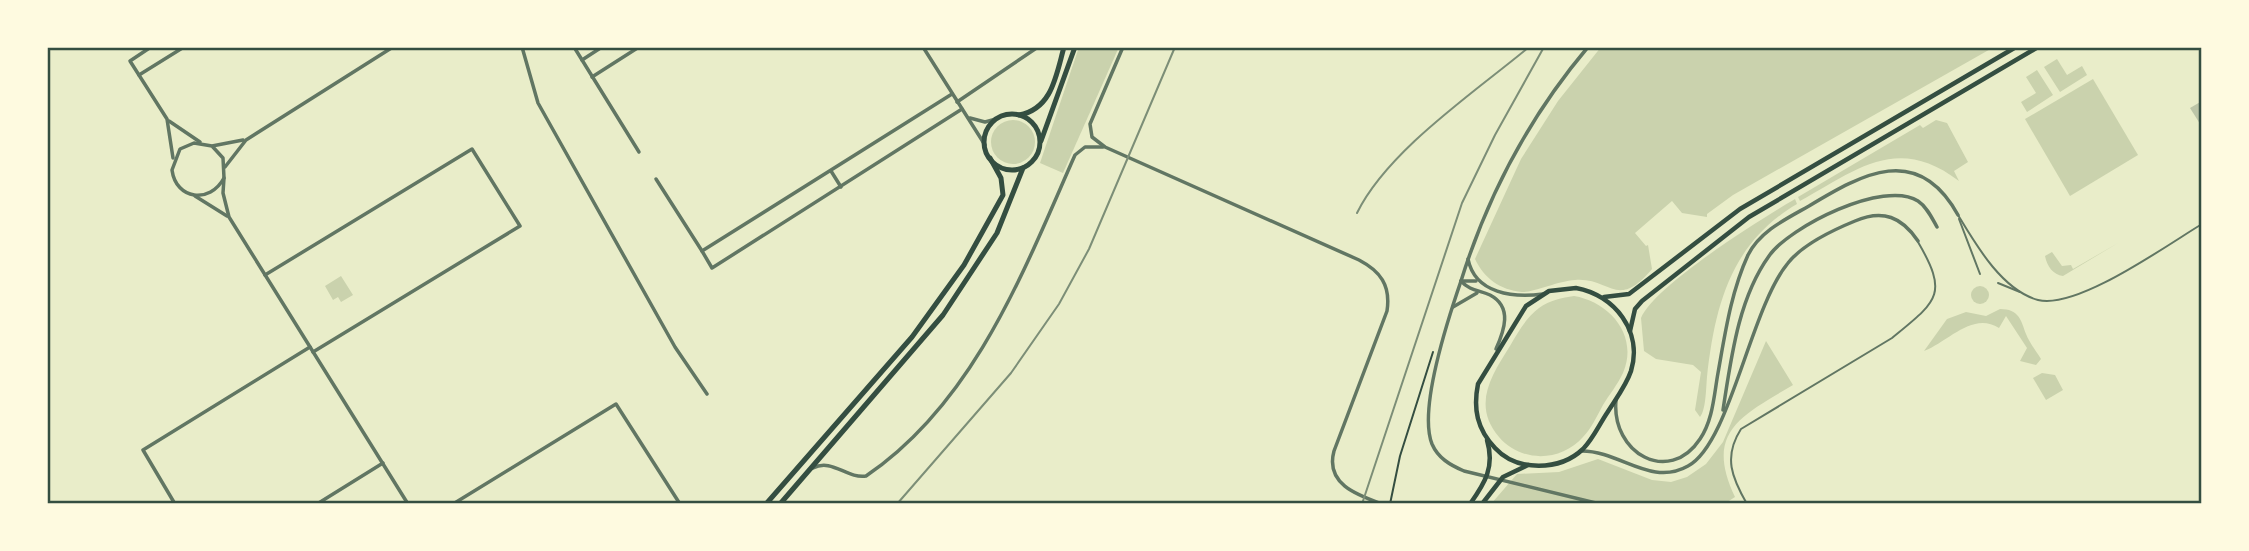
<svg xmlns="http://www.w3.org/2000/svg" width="2249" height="551" viewBox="0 0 2249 551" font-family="'Open Sans',sans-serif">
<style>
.green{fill:#cad2ad}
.building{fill:#bcc5a7}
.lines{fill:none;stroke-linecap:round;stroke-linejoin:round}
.path{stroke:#344e41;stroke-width:2}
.service{stroke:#617663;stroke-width:2}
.minor{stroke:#617663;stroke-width:3.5}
.tertiary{stroke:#617663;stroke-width:3.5}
.secondary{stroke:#344e41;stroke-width:4.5}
.primary{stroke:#344e41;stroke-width:5}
.rail{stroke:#7c8e77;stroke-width:2}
.neatline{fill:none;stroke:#344e41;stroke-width:2.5}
</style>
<rect width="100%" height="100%" fill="#e9edc9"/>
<g class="green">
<path d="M1079,47H1119L1063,173L1040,163Z"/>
<path d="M1601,47H1994L1733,195L1707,214V217L1682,213L1672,201L1635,233L1646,246L1648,245L1652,269C1617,311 1610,277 1575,280C1558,281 1532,293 1522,292C1500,290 1484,278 1475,259L1521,159L1558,101Z"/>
<path d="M2057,59L2067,75L2082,66L2087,75L2060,92L2044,67Z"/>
<path d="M2037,70L2053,95L2027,112L2021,102L2036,93L2026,77Z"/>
<path d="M2093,79L2138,155L2070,196L2025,119Z"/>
<path d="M1936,120L1947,123L1968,162L1954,171L1959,181C1898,134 1857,169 1800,201L1798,197L1920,125L1923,128Z"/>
<circle cx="1013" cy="142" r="22"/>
<path d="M1795,199L1797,204C1731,243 1715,305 1707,377C1706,388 1706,410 1700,417L1695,410L1701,372L1693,365L1656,359L1644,351L1641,318C1655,285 1761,219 1795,199Z"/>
<path d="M2118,243L2063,276C2053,275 2047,266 2045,256L2052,252L2062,266L2071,265L2073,269Z"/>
<path d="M341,276L353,295L341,302L338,297L333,300L325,286Z"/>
<circle cx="1980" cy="295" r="9"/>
<path d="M1574,296C1610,302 1639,336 1623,373C1618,384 1609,395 1603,405C1597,416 1591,429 1583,437C1561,462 1521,463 1499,437C1472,405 1491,376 1510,346C1518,332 1526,318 1539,308C1550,300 1562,298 1574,296Z"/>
<path d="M2000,309C2019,309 2021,320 2026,334C2029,342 2036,351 2041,359L2036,365L2020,361L2027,348L2006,316L1999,328C1973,311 1949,341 1924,351L1947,319L1966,312L1986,316Z"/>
<path d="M1766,341L1793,385C1741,416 1704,432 1735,497L1724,504H1491L1517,474L1559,472L1598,459L1652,480L1671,482L1687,477L1706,464L1723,442Z"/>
<path d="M2042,373L2055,375L2063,390L2046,400L2033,378Z"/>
</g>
<path class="building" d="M2202,101V127L2190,108Z"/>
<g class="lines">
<path class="path" d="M1390,504L1400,456L1433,352"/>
<g class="service">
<path d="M1958,215C1976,245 2002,290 2038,300C2077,310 2167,245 2202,224"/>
<path d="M1959,219L1980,274"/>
<path d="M1998,283L2020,292"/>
<path d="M1747,504C1732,478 1723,457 1741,429L1892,338C1937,301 1949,295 1918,242"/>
</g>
<g class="minor">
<path d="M151,47L130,61L167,119L173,158"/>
<path d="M522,47L538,103L675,347L707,394"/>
<path d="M574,47L639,152"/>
<path d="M923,47L985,145"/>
<path d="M1123,47L1090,124L1092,137L1105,147L1359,260C1380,271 1391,285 1387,311L1334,451C1325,484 1357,495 1382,504"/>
<path d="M582,60L602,47"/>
<path d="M139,75L184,47"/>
<path d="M592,77L639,47"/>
<path d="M952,94L702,251L712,268L962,109"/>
<path d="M957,102L1038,47"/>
<path d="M970,118L985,122L996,119"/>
<path d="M169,121L200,142"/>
<path d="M212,146L223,158L224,178C210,204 176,200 172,170L180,149L194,143L212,146L243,140"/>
<path d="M225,167L246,140L393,47"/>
<path d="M831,171L841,187"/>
<path d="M224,178L223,193L229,217L408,504"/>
<path d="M656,179L702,251"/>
<path d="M195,196L227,216"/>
<path d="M265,275L472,149L520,226L313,352"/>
<path d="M1461,281C1449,316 1418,409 1432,444C1438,458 1450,465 1464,471L1600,504"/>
<path d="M1453,307L1477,293"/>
<path d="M1616,400C1611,453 1669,486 1700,439C1713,420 1714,395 1718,373C1725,334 1731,292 1748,255C1760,231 1786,219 1809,206C1862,174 1918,142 1958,215"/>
<path d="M1723,410C1731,359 1738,299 1769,256C1789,227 1884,179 1918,201C1927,207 1932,218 1937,227"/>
<path d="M1582,451C1620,451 1651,487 1688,466C1730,444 1750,309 1788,263C1803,244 1833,230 1855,221C1883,209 1902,217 1918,241"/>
<path d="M813,468C832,458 847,479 866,476C975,402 1024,270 1075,155L1085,147H1103"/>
<path d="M175,504L143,450L310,347"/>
<path d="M317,504L383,463"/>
<path d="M453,504L616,404L680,504"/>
</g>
<g class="tertiary">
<path d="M1468,259C1475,294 1514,298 1543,294"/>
<path d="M1461,281C1488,194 1529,117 1588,47"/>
<path d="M1461,281C1470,291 1479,290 1490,295C1513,307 1504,331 1496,349"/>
<path d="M1461,281H1476"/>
</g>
<g class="secondary">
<path d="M1576,288C1615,295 1643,332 1631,371C1626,386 1615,400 1607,413C1599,425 1593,439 1583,449C1560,471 1517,472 1495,448C1477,429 1473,409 1478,384L1526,306L1549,291Z"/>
<path d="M1604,297L1629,294L1740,209L2016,47"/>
<path d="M1630,331L1635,309L1642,301L1749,217L2038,47"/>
<path d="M1470,504C1485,483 1495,467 1487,440"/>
<path d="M1482,504L1503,477L1528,465"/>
</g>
<g class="primary">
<circle cx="1012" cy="142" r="28"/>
<path d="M1019,115C1052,109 1056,76 1064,47"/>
<path d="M1041,141L1075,47"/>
<path d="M766,504L912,337L964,265L1003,195L1001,178L990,158"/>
<path d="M780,504L943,315L997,233L1023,168"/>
</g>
<g class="rail">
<path d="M1357,213C1388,150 1475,92 1529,47"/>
<path d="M897,504L1011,373L1059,304L1089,249L1175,47"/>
<path d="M1362,504L1462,203L1495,135L1544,47"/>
</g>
</g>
<rect width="2249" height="551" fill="none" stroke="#fefae0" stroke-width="98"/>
<rect x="49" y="49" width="2151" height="453" class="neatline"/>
</svg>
